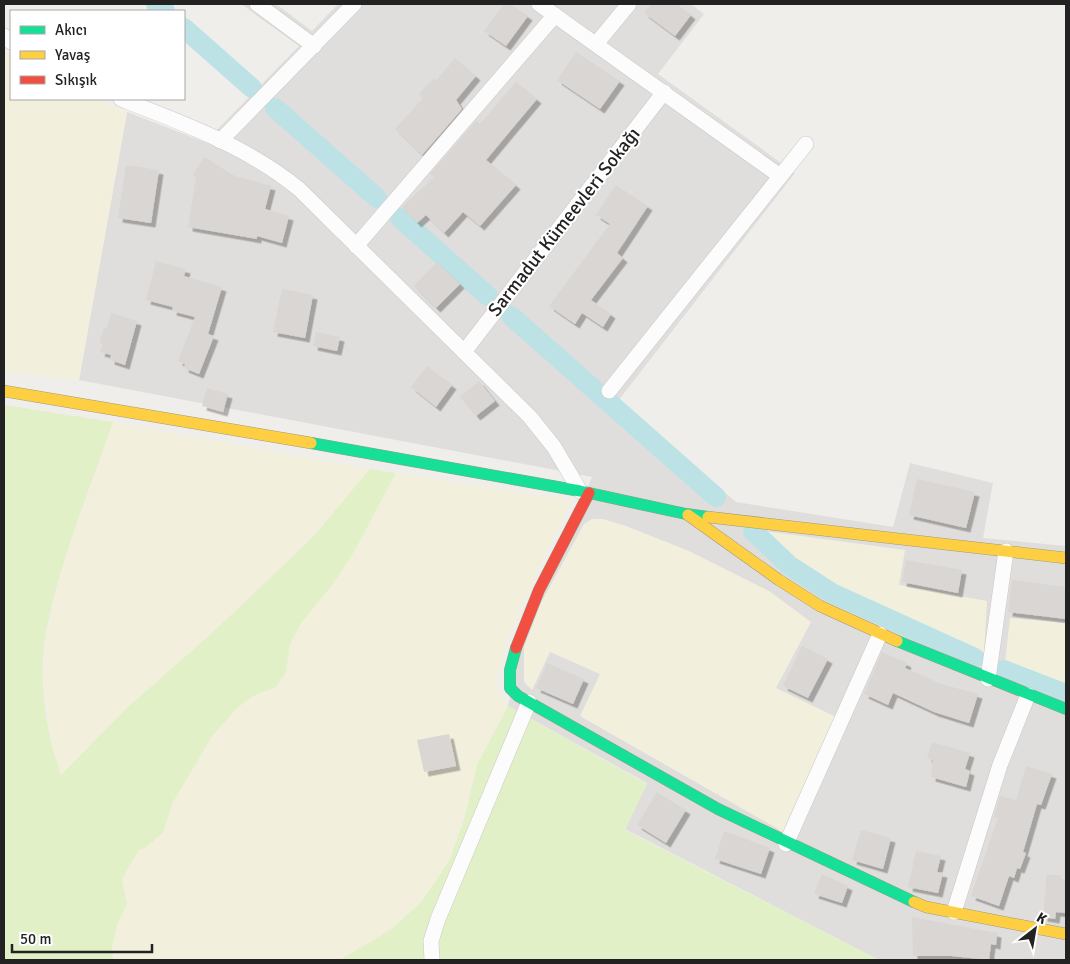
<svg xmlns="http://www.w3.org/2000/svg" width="1070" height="964" viewBox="0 0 1070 964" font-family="Signika,sans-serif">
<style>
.residential{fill:#dfdedc}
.farmland{fill:#f2f0dd}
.grass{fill:#e1f0c7}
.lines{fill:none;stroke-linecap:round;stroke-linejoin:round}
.canal{stroke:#bce2e6;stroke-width:20}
.building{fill:#d9d6d3;filter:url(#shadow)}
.street-casing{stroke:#c9c8c7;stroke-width:16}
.fast-casing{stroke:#9c9b81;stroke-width:12}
.slow-casing{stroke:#9c9b81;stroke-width:12}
.jam-casing{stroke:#9c9b81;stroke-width:12}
.street{stroke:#fdfcfc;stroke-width:15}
.fast{stroke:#16e098;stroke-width:11}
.slow{stroke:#ffcf43;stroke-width:11}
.jam{stroke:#f24e42;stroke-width:11}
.labels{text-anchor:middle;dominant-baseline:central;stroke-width:4;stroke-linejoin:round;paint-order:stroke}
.street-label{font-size:19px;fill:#222;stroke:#fff}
</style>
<defs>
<filter id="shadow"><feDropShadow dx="4.5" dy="4.5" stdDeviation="0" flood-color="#0004"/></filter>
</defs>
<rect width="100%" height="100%" fill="#f0eeeb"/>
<path class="residential" d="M241,4H276L312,31L338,4H691L704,14L658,74L795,173L618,401L736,502L893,527L910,463L993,483L983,538L1066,546V960H879L625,829L647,783L508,706L523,642L592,477L79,380L127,112L205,142L299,46Z"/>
<g class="farmland">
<path d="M4,49L11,55V99H97L127,112L79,380L4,372Z"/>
<path d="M113,422L370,469L312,538L211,634L128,707L61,776L53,749L43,685L46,634L62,567Z"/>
<path d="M396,473L573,500L548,549L506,643L496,685L508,706L477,765L463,820L449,861L422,901L392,929L340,960H113L112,948L117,925L127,904L122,879L131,863L139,850L145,848L163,833L172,804L212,736L237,708L253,696L276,687L286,672L290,644L301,623L333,584L355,550Z"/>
<path d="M592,519H603L626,526L689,551L769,591L811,622L776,688L836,717L785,833L580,716L600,674L550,652L532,690L524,682V647L541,603L584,524Z"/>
<path d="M764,531L905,550L899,585L987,601L984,653L835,591L817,580Z"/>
<path d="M1010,618L1066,623V687L1005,663Z"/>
</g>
<g class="grass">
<path d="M4,405L113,422C89,491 60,560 46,632C37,678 46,732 61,775L128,707L211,634L312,538L370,469L396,473L355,550L333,584L301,623L290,644L286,672L276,687L253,696L237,708L212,736L172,804L163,833L145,848L139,850L131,863L122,879L127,904L117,925L112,948L113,960H4Z"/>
<path d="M508,706L647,784L625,830L879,960H340L392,929L422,901L449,861L464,820L477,765Z"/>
</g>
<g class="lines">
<g class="canal">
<path d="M156,4L165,11"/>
<path d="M184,28L252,88"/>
<path d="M275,108L377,198"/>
<path d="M400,218L488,296"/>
<path d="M511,316L716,497"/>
<path d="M753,531L790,566L832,593L975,658"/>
<path d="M1004,670L1066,694"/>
</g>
</g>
<g class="building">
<path d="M504,4H511L528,16L506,46L484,31Z"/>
<path d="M651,4H677L691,15L675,36L644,13Z"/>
<path d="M576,52L620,81L600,109L557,80Z"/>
<path d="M455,58L476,76L456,100L462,109L422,155L395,129L423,98L419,94L434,78L436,81Z"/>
<path d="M516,82L537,99L486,160L516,185L480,226L463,212L444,233L426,215L417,223L402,207L434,177L430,174L476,121L480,124Z"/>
<path d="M204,157L235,176L271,186L265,209L289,216L282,243L257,236V239L188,227L196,177L193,175Z"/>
<path d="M126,165L159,170L151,223L118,218Z"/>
<path d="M616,185L648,206L617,253L623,258L591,300L611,314L603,327L582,313L575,324L549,306L610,224L596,215Z"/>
<path d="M156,261L186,269L184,276L222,287L208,334L214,336L199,374L184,368L185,364L178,361L195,317L172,311L173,307L146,300Z"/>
<path d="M437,262L460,284L436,308L414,286Z"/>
<path d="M282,289L313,295L305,338L273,332Z"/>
<path d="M111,313L137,321L125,365L110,360L111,355L100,352L103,344L100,343L104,327L107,328Z"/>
<path d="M316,332L340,337L337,351L313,346Z"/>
<path d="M427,366L452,385L436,407L411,387Z"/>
<path d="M479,381L495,401L476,416L460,397Z"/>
<path d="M207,388L228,394L223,412L202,406Z"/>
<path d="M917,479L975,492L966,528L909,515Z"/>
<path d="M906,560L962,570L958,593L902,582Z"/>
<path d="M1012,580L1066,587V619L1008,612Z"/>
<path d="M802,646L828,659L808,698L783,686Z"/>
<path d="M882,652L907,663L905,668L941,684L978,694L969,723L934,712L893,693L888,705L864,694Z"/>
<path d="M547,663L584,679L573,704L536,688Z"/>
<path d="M449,734L456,766L424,772L417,740Z"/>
<path d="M932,742L970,753L965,769L970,771L966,787L931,777L933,760L927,758Z"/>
<path d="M1026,766L1052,774L1041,805L1037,804L1023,852L1026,853L1020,869L1017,868L1014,878L1009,876L999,906L971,896L998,818L994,817L1000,796L1016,800Z"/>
<path d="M657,792L686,810L666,843L637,825Z"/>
<path d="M861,830L891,838L883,869L852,860Z"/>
<path d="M724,831L770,848L761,874L715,859Z"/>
<path d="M916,851L941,856L937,872L943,873L938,893L908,887Z"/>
<path d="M822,874L848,886L842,903L814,894Z"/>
<path d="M1047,874L1062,876L1061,879L1066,880V913L1056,912L1055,919L1043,917Z"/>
<path d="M912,917L997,933L996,945L991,944L989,960L952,956H913Z"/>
</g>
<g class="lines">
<defs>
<g id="street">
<path d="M257,4L314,46"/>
<path d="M539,4L780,176"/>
<path d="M4,36L11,42"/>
<path d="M596,44L629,4"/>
<path d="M121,99C183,123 248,147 299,189L530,417L554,447L580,491"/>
<path d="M220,141L354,4"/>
<path d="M356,246L555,15"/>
<path d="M464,352L664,92"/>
<path d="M609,391L806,144"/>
<path d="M988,679L1006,551"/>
<path d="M786,844L880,634"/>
<path d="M954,912L1000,765L1028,695"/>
<path d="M432,960L431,941L438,919L529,702"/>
</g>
<g id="fast">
<path d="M311,443L580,491L686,514L708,517"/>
<path d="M897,641L1066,709"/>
<path d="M516,648L510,670V688L518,696L718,809L914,902"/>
</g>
<g id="slow">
<path d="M4,391L311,443"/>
<path d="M688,515L779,580L820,606L897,641"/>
<path d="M708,517L1066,558"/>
<path d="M914,902L926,907L1066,934"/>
</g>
<path id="jam" d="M516,648L539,590L589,493"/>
</defs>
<use href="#street" class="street-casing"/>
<use href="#fast" class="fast-casing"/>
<use href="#slow" class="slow-casing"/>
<use href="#jam" class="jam-casing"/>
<use href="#street" class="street"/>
<use href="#fast" class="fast"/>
<use href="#slow" class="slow"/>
<use href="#jam" class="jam"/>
</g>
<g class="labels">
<g class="street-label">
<text transform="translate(564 222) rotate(-52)">Sarmadut Kümeevleri Sokağı</text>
</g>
</g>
<rect width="1070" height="964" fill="none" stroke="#222222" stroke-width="10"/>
<rect x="10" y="10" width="175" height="90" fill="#ffffff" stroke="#a7a7a7"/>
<rect x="20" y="26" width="25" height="8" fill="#16e098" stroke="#a7a7a7"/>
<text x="55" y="35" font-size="15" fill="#222222">Akıcı</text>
<rect x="20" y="51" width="25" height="8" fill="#ffcf43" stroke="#a7a7a7"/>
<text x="55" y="60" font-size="15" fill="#222222">Yavaş</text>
<rect x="20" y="76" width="25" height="8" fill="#f24e42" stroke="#a7a7a7"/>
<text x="55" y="85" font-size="15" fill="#222222">Sıkışık</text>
<g transform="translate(1035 929) rotate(31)" stroke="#ffffff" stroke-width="4" paint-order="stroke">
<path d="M0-4L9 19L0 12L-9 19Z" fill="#222222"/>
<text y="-8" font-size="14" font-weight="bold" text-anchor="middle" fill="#222222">K</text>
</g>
<path d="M12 944v8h140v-8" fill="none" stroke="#222222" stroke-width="2.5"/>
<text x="20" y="944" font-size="15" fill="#222222" stroke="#ffffff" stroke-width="4" paint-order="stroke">50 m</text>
</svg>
